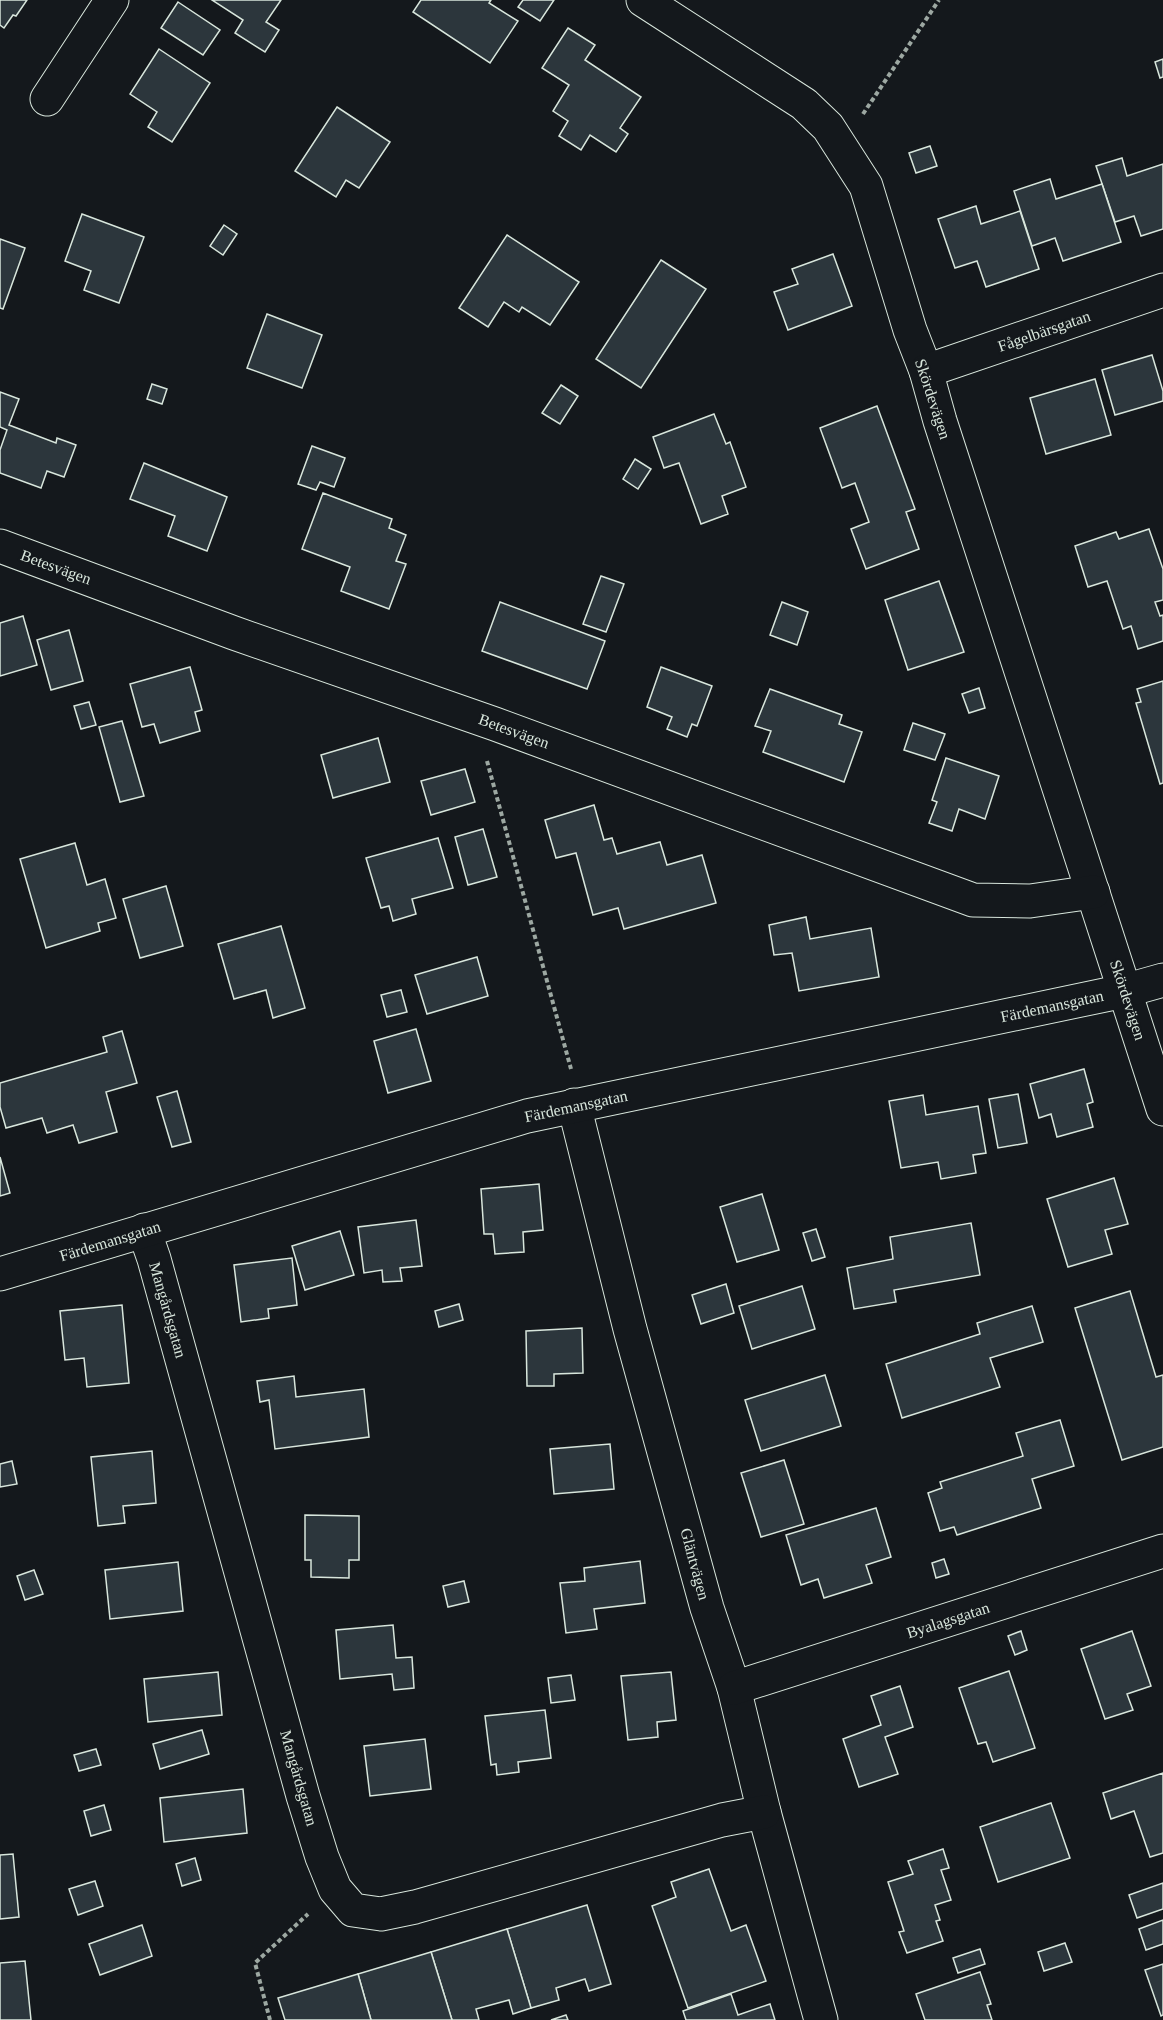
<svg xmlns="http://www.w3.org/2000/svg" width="1163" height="2020" viewBox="0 0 1163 2020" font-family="'Times New Roman',serif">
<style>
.building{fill:#2c363c;stroke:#d8e6dc;stroke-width:1.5}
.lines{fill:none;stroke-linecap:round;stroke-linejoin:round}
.minor-casing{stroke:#d8e6dc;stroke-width:35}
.path{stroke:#9da8a2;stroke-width:4;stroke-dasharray:4.5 3;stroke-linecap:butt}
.minor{stroke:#14181c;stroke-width:33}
.labels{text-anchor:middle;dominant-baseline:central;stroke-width:4.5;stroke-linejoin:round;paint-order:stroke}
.street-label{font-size:16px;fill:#d8e6dc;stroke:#14181c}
</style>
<rect width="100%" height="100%" fill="#14181c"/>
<g class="building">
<path d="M0,0H27L16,16L13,15L4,28L0,25Z"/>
<path d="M212,0H281L266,22L279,30L265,52L235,33L243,20Z"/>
<path d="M421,0H491L489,3L518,21L490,63L413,12Z"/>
<path d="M523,0H554L540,21L518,7Z"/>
<path d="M178,2L220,30L203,55L161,28Z"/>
<path d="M568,28L595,45L585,60L641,97L620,128L628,134L616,152L590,135L581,150L559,136L568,121L553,111L569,85L542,68Z"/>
<path d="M159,49L210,83L172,142L148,127L157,112L130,94Z"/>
<path d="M1163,59V77L1160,78L1155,62Z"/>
<path d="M337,107L390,142L359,188L346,180L336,197L295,171Z"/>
<path d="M930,146L937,166L916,173L909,153Z"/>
<path d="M1122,158L1127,176L1163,164V229L1141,236L1134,216L1115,222L1096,166Z"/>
<path d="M1050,179L1056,199L1102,184L1121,242L1063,261L1055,238L1032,246L1014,191Z"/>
<path d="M976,206L981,224L1020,211L1039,269L986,287L977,261L955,268L938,219Z"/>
<path d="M82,214L144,237L119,303L84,290L91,271L65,261Z"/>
<path d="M224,225L237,234L223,255L210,246Z"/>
<path d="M507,235L579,282L550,325L522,307L519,312L504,302L488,327L459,308Z"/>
<path d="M0,239L25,248L3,309L0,308Z"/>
<path d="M833,254L852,306L788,330L774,292L798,284L792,269Z"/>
<path d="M661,260L706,289L641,388L596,359Z"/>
<path d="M267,314L322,335L302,388L247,368Z"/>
<path d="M1152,355L1163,391V401L1115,415L1102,370Z"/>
<path d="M1095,379L1111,435L1046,454L1030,398Z"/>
<path d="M152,384L167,389L162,404L147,399Z"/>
<path d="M561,385L578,396L560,424L542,413Z"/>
<path d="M0,392L19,399L9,425L56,443L57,438L76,445L64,477L47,471L41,488L0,473V450L7,430L0,427Z"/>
<path d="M877,406L915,509L906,512L919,549L866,569L851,529L869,522L855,483L842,488L820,428Z"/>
<path d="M714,414L726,444L730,442L746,487L722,496L728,514L701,524L679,463L664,468L653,437Z"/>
<path d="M312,446L345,458L334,487L320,482L316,490L298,484Z"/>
<path d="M635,459L651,469L638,489L623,479Z"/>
<path d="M144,463L227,497L207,551L168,536L175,516L130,499Z"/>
<path d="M323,493L392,519L389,528L406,535L396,561L406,564L389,609L341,591L350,567L302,549Z"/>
<path d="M1149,529L1163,569V600L1155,602L1160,616L1163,615V641L1138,649L1131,626L1123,629L1107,581L1088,587L1075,546L1116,532L1119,539Z"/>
<path d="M601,576L624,584L606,632L583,624Z"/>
<path d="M939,581L964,652L908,670L885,600Z"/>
<path d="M500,602L605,641L587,689L482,651Z"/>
<path d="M782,602L808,612L797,645L770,635Z"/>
<path d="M23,616L37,665L0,676V623Z"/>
<path d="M69,630L83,681L51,690L37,640Z"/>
<path d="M190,667L202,710L195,712L200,731L160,743L154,724L142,727L130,684Z"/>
<path d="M661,667L712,686L697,726L692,724L687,737L667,729L672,717L647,707Z"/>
<path d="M1163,681V783L1160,784L1136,703L1141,702L1137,689Z"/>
<path d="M979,688L985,708L969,713L962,694Z"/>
<path d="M770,689L842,715L839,724L862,732L844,782L763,752L771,731L755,726Z"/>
<path d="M89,702L96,725L81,729L74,706Z"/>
<path d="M122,721L144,796L120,802L99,727Z"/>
<path d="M913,723L945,734L935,760L904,750Z"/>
<path d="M378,738L390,782L333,798L321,755Z"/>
<path d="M946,758L999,776L985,819L959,809L952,831L929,823L937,802L932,800Z"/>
<path d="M465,769L475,802L431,815L421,781Z"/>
<path d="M594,805L604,840L612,838L617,854L660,842L667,865L702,855L716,903L624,929L618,908L593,915L576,853L556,858L545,820Z"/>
<path d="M483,829L497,877L468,885L455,837Z"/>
<path d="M438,838L453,888L412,899L416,914L393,921L389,906L381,908L366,858Z"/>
<path d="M75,843L87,885L105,879L116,918L98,923L100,931L46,948L20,859Z"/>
<path d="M166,886L183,946L140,958L123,899Z"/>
<path d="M806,917L810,939L871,928L879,977L799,991L792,953L774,955L769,925Z"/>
<path d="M281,926L305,1008L273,1018L266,990L234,999L218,944Z"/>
<path d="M477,957L488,996L427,1014L415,975Z"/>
<path d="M401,990L407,1012L387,1017L381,995Z"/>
<path d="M416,1029L431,1081L388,1093L374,1041Z"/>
<path d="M122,1031L137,1083L106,1092L117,1132L79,1143L73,1125L47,1133L42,1118L6,1128L0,1107V1083L107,1052L103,1037Z"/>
<path d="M1084,1069L1093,1102L1087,1104L1093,1127L1057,1137L1051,1114L1039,1118L1030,1084Z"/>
<path d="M177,1091L191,1142L172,1147L157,1097Z"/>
<path d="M1018,1094L1027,1143L998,1148L989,1099Z"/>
<path d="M923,1095L926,1115L978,1106L986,1153L973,1155L976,1173L941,1179L938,1162L901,1168L889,1101Z"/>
<path d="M0,1157L10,1193L0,1196Z"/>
<path d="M1114,1178L1128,1224L1105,1230L1112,1254L1068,1267L1047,1199Z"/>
<path d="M539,1184L543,1230L523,1232L524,1252L495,1254L493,1234H484L481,1189Z"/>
<path d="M762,1194L779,1250L737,1262L720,1207Z"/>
<path d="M416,1220L422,1266L400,1268L402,1281L383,1282L382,1270L364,1273L358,1227Z"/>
<path d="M971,1223L980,1275L894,1290L896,1302L854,1309L847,1268L893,1259L890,1237Z"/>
<path d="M816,1229L825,1257L812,1261L803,1233Z"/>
<path d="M340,1231L354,1275L305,1290L292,1246Z"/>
<path d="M292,1258L297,1305L268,1309L269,1318L241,1322L234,1265Z"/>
<path d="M726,1284L734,1313L701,1324L692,1295Z"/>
<path d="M802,1286L815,1329L752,1349L739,1306Z"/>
<path d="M1130,1291L1156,1377L1163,1375V1447L1122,1460L1075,1308Z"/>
<path d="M459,1304L463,1320L439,1327L435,1311Z"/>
<path d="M122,1305L129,1383L87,1387L84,1358L65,1360L60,1311Z"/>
<path d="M1032,1306L1043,1342L990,1358L1000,1387L902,1418L886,1364L980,1334L977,1323Z"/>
<path d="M582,1328L583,1373L554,1374V1386H527L526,1331Z"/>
<path d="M825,1375L841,1426L761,1451L745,1400Z"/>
<path d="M294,1376L296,1397L364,1389L369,1437L275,1449L269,1400L260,1402L257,1381Z"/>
<path d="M1060,1420L1074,1466L1032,1479L1041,1508L957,1535L954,1527L940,1531L928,1493L942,1488L940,1482L1023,1456L1016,1433Z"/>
<path d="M610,1444L614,1489L554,1494L550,1449Z"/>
<path d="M152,1451L156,1503L123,1506L125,1523L98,1526L91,1457Z"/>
<path d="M784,1460L804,1524L761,1537L741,1473Z"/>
<path d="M12,1461L17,1484L0,1487V1464Z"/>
<path d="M876,1508L891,1557L866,1565L872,1583L824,1598L818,1579L801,1585L786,1535Z"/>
<path d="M305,1515L359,1516V1560H349V1578L311,1577V1560H305Z"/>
<path d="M944,1559L949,1574L936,1578L932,1563Z"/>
<path d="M640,1561L645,1603L594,1609L597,1629L566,1633L560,1583L585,1581L584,1568Z"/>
<path d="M178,1562L183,1611L110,1619L105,1570Z"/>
<path d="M34,1570L43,1594L25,1600L17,1576Z"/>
<path d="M464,1581L469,1602L448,1607L443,1586Z"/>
<path d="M393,1625L396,1658L412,1657L414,1688L394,1690L392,1674L340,1679L336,1630Z"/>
<path d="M1021,1631L1027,1650L1015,1655L1008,1636Z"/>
<path d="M1132,1631L1151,1686L1127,1694L1133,1710L1105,1719L1081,1649Z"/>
<path d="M1009,1671L1035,1748L993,1762L986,1742L978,1744L959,1688Z"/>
<path d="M218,1672L222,1715L148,1722L144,1679Z"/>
<path d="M671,1672L676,1720L657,1722L658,1737L628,1740L621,1676Z"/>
<path d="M571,1675L575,1700L551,1703L548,1678Z"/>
<path d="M900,1686L913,1727L885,1737L898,1774L859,1787L843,1739L881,1725L871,1696Z"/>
<path d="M545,1710L551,1758L518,1762L519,1772L497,1775L496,1764L491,1765L485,1716Z"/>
<path d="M202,1730L209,1754L160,1769L153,1744Z"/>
<path d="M425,1739L431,1789L370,1796L364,1746Z"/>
<path d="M96,1749L101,1765L79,1771L74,1755Z"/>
<path d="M1163,1773V1853L1150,1857L1134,1811L1111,1819L1103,1793Z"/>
<path d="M243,1789L247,1833L164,1842L160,1798Z"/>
<path d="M1051,1803L1070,1858L998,1882L980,1827Z"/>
<path d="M104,1805L111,1830L91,1836L84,1811Z"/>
<path d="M943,1849L949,1868L941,1870L951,1900L935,1905L940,1920L936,1921L943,1941L907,1953L899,1932L904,1931L888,1882L913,1874L908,1861Z"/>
<path d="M13,1854L19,1917L0,1919V1855Z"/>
<path d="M195,1858L201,1880L182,1886L176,1864Z"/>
<path d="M709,1869L731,1931L746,1925L766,1981L688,2008L652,1906L676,1897L671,1882Z"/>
<path d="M95,1881L103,1906L78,1915L69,1889Z"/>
<path d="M1163,1883V1909L1137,1918L1129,1895Z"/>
<path d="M587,1905L611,1984L589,1991L585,1979L556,1988L559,2000L531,2008L507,1929Z"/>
<path d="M1163,1920V1944L1146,1950L1139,1929Z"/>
<path d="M142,1925L152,1956L100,1975L89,1944Z"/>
<path d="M507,1929L531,2008L513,2014L509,2000L476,2009L479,2020H452L431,1952Z"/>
<path d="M1065,1943L1072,1962L1044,1971L1038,1952Z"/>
<path d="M980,1949L985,1964L958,1973L953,1958Z"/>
<path d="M431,1952L452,2020H371L358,1974Z"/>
<path d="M25,1961L31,2020H0V1963Z"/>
<path d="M1163,1964V2015L1161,2016L1145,1970Z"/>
<path d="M980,1972L991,2004L987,2005L992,2020H925L916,1994Z"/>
<path d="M358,1974L371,2020H285L278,1998Z"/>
<path d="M731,1994L738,2015L770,2004L775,2020H686L683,2011Z"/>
<path d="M566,2015L568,2020H551Z"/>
</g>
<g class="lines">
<defs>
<g id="minor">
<path d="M643,0L804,104L828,127L866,186L910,330L926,371L940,421L1163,1109"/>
<path d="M47,99L112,0"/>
<path d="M926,371L1163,290"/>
<path d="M0,546L234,633L495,724L973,900L1030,901L1093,892"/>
<path d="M574,1105L630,1329L707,1608L734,1688L764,1812L821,2020"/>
<path d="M144,1230L154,1259L303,1796L322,1857L335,1889L353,1910L381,1914L415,1907L722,1820L764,1812"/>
<path d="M0,1274L527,1116L1124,991L1163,980"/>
<path d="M734,1688L1163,1551"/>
</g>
</defs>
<use href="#minor" class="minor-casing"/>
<g class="path">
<path d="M863,114L939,0"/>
<path d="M487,761L571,1069"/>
<path d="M270,2020L255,1963L308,1914"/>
</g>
<use href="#minor" class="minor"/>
</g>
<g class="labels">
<g class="street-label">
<text transform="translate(1044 331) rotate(-19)">Fågelbärsgatan</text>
<text transform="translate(933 399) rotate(72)">Skördevägen</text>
<text transform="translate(56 567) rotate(20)">Betesvägen</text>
<text transform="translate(514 731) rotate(20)">Betesvägen</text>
<text transform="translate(1128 1000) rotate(72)">Skördevägen</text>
<text transform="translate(1052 1006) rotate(-12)">Färdemansgatan</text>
<text transform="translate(576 1106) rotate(-12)">Färdemansgatan</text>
<text transform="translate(110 1241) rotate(-17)">Färdemansgatan</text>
<text transform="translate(168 1310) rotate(74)">Mangårdsgatan</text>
<text transform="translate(695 1564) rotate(75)">Gläntvägen</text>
<text transform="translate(948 1620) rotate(-18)">Byalagsgatan</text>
<text transform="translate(299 1778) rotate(74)">Mangårdsgatan</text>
</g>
</g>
</svg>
